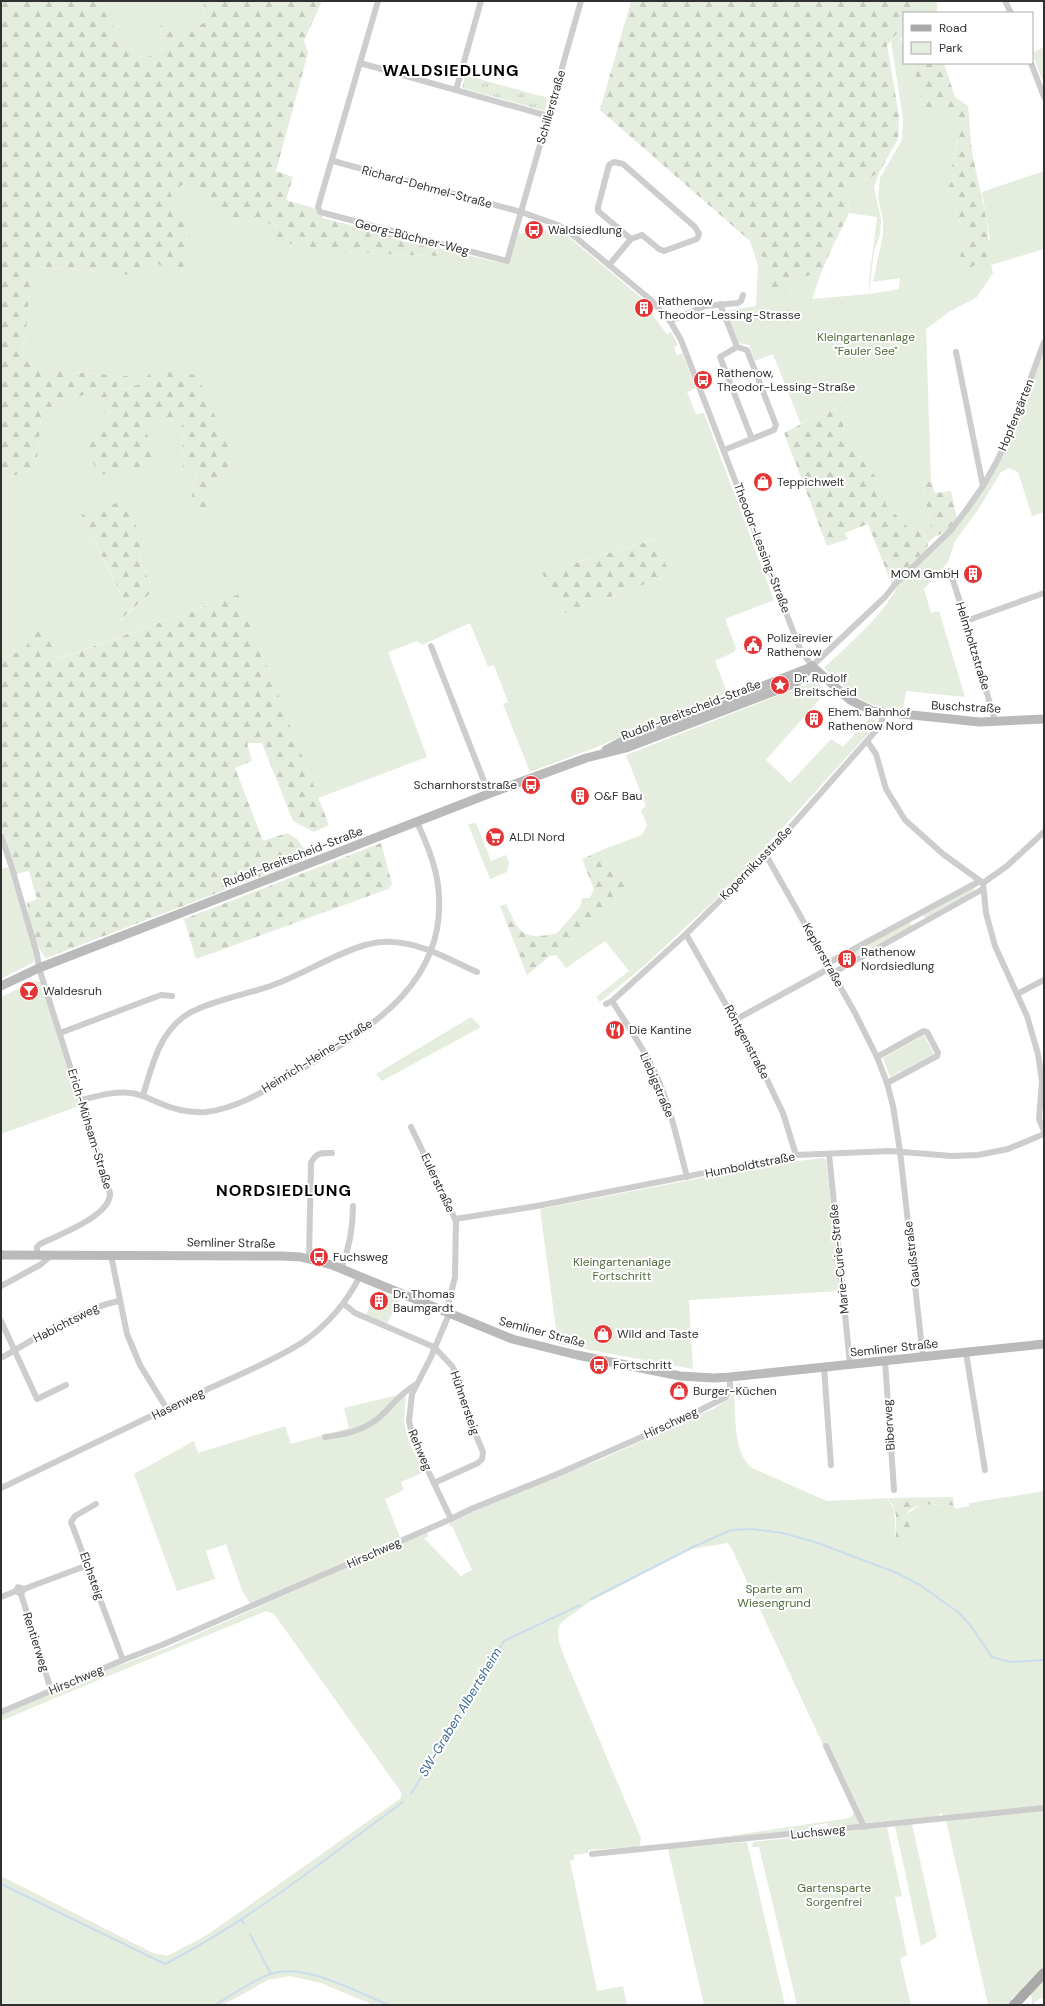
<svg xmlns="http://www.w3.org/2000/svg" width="1045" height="2006" viewBox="0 0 1045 2006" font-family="'DM Sans',sans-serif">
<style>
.green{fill:#e5edde;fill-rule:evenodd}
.forest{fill:url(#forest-firs)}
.park{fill:url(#park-tufts)}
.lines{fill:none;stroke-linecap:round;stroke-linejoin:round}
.stream{stroke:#caddec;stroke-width:2}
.street{stroke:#cdcdcd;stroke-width:6}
.secondary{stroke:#bababa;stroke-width:9}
.primary{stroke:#a8a8a8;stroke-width:10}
.labels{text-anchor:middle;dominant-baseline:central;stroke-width:4;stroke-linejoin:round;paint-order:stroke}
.street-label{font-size:12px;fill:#303030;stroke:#fff}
.poi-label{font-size:12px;fill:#303030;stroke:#fff;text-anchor:start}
.park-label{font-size:12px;fill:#506c3d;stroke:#fff}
.water-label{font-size:13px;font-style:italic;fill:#3d6c92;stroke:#fff}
.district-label{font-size:16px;font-weight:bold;letter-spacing:1px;fill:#000;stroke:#fff}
</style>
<defs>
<pattern id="forest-firs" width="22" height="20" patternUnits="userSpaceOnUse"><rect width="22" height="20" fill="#e5edde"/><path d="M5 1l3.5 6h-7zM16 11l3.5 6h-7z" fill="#c5ccbf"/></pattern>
<pattern id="park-tufts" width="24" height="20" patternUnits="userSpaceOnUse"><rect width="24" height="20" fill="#e5edde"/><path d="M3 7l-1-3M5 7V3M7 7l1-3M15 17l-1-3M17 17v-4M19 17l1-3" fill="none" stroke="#c5ccbf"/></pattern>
</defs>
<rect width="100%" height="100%" fill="#fff"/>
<g class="green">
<path d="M98,1H204L205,22L176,39L170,29L160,28L163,51C157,53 149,58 142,57C125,53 107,15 98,1Z"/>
<path d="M918,1H937V13H910Z"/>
<path d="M904,21V34L900,40L904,42V63H913L922,105L956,111L960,131L952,165L954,178L948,187L966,239L960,256L990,240L982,192L1044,171V249L991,265L993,273L977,297L949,312L926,329L931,481L922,483L931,527L939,535L934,537L928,543L920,526L910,529L886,505L881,484L844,436L842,406L801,424L773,354L755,361L749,345L738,343L725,311L756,306L758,265L750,241L756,235L791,291L797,278L821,273L812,299L869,294V280L877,217L849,213L848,192L863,181L879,173L874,187L881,220L880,235L874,251L869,294L899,289L900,278L873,282L883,235V219L878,198L880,178L902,140L903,119L891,41L895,37Z"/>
<path d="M1044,47V84L1032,53Z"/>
<path d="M184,184L232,224C237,223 243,219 247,219C270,218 289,234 310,238V251L437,256L438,248L505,264L511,256L518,233H534L555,228L570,238L651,306L648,309L667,334L671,332L678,345L674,347L677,355L682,353L696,388L687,392L696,414L704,413L774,600L725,619L736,648L734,652L715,661L727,693L597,747L530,772L503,704L508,702L494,665L488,667L470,623L422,645L417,641L388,652L427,757L318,798L239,594L57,659L39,621L25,649L1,659V479L36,469L42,410L83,395L101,390L109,417L156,463L144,424L182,418L183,470L197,471L191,500L204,513L213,481L235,463L154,370L140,384L122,390L116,387L129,376L70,372L29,363L23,352L28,314L29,290L33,267L100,271L138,276L148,256L190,225L170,193ZM81,515L144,540L139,561L154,590L119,622L120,593ZM654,539L670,575L563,614L542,573Z"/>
<path d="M1044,348V512L1032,516L1018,472L1009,468L1001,472L978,510L955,541L948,562L924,589L931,613L939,611L965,697L906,691L903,709C894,708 884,708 875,705C855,700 839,682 824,668C849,644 883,616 898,585L983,491Z"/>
<path d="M815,681L827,691L766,760L790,783L831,739L843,747L869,719L875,720L874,727L729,887L645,965L600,1002L596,997L629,971L605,941L566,968L556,955L612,904L631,884L609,870L602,850L642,835L647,825L641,810L646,806L626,755Z"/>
<path d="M476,823L491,861L506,855L509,863L507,872L490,879L468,824Z"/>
<path d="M8,867L35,955L34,962L1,979V869Z"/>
<path d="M973,888L975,891L925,918L923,915Z"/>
<path d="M910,922L912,926L850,959L848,956Z"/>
<path d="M35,981L41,982L79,1106L1,1134V997Z"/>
<path d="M471,1017L481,1027L382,1081L376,1074Z"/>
<path d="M924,1035L934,1054L890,1077L883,1058Z"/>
<path d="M823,1158L826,1160L840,1291L689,1300L693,1369L558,1344L540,1209L773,1164Z"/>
<path d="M389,1295L399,1299L387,1324L366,1315L370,1304L383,1309Z"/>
<path d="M741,1382L740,1389L734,1393V1395C736,1418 733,1452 752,1468L827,1501L889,1498L887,1500L894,1508L896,1539L903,1540L913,1532L907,1523L905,1515L922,1504L954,1505L955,1509L969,1506V1503L1044,1491V1807L944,1817L941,1813L938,1816L865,1823L824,1747L731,1547L727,1543L692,1549L587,1603C565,1624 550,1617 563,1654L641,1838L640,1845L636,1847L588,1850V1853L574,1855V1860L570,1861L597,1991L623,1986L627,2005H373L321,1983L289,1976L268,1980L223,2005H1V1876L153,1953L167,1956L207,1935L401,1798V1792L274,1614L266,1611C178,1648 89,1683 1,1721V1715L88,1677L169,1647L426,1532L429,1536L424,1538L461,1576L472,1570L452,1526H449V1524L492,1501L602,1459L715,1408L731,1397L735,1385Z"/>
<path d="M406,1393L404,1422L409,1442L424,1472L401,1482L404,1490L385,1499L400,1537L250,1604L242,1590L226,1544L206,1551L215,1579L177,1591L134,1474L194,1441L198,1453L285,1426L291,1444L349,1428L344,1408Z"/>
<path d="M854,1810L859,1825L829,1828L828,1823L809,1826L808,1830L660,1846L850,1818L853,1815Z"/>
<path d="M1044,1810V1965L1042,1969L1023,1987V1989L1011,1999L1012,2001L1008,2005H988L946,1820Z"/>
<path d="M912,1824L937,1937L921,1946L895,1826Z"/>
<path d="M887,1827L902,1896L895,1897L907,1955L900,1959L911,2005H797L759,1847H752L753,1842Z"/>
<path d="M747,1842L785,2005H704L668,1849Z"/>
<path d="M1044,1980V1998H1040L1032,2005L1031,1993Z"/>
</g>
<g class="forest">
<path d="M1,1H98C107,15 125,53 142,57C149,58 157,53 163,51L160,28L163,22L170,29L176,39L205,22L204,1H322L304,41L308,53L276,171L293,177L286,200L314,208L323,218L438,248L437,256L310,251V238L298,236L291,244L275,237L277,225L246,219L232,224L184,184L170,193L190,225L189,262L173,274L148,257L138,276L100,271L33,267L29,290L28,314L23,352L29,363L70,372L129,376L117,386L122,390L140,384L153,370L197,375L235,463L213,481L204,514L191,500L197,472L183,471L182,418L144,424L156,463L100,475L83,445L109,417L95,403L103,394L101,390L83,395L42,410L36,469L1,479Z"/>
<path d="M631,1H918L910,13H904C904,26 896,36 887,45L899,116L898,139L879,173L863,181L848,192L849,213L830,252L821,273L797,278L791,291L773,295L756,235L750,241L600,110Z"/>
<path d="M913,63H944L955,97L968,106C970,125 970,144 974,162C980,193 991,223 988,256L970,268L960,256L966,239L948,187L954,178L952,165L960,131L956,111L944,113L922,105Z"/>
<path d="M842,406L844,436L881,484L886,505L910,529L920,526L928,543L927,549L894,580L892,585L868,524L845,533L848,539L827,546L784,433L801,424Z"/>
<path d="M931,481L935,493L951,491L957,519L948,530L939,535L931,527L922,483Z"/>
<path d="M122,501L144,540L139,561L154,590L118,622L120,592L81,515Z"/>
<path d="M655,539L670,575L563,614L542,573Z"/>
<path d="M239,594L329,825L314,832L293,821L262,743H247L252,761L235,768L263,841L287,833L296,838L306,851L299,862L46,958C34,945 29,919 27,903L37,899L29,871L16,874L1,827V659L25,649L39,620L58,659Z"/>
<path d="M381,843L392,884L388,889L196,959L184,919Z"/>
<path d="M602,850L609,870L631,884L612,904L556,955L550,956L527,975L500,906L506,904C519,933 524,941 557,933L580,907L582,898H590L594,889L582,859Z"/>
<path d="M953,1497L954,1505C939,1506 912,1499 905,1517L913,1532L902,1542L896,1539V1516L894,1507L891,1503L888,1502L889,1498Z"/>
</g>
<path class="park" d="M465,75L548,98L545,111L462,88Z"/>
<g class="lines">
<g class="stream">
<path d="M591,1599L693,1547L731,1530L752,1529L783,1533L818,1543L897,1573L920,1585L959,1613L971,1626L992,1657L1010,1662L1044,1660"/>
<path d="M411,1794L504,1641L580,1605"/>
<path d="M1,1884L165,1964C250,1921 326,1858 403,1802"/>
<path d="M241,1919L244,1924"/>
<path d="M250,1934L271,1974"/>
<path d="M215,2005C232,1995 253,1980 271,1974C303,1962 358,1992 388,2005"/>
</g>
<g class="street">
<path d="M378,1L318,207L320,212L507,261L581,1"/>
<path d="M1005,1L1011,13"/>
<path d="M360,63L548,116"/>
<path d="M1031,63L1044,97"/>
<path d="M456,90L481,1"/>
<path d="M333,161L521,212L558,225L574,236L651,300L670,321L681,340L800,649L812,666L885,597L897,582L951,530L967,509L983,486L997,461L1013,427L1044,342"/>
<path d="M609,265L631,239L642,235L659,249L664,251L697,239L699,234L695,227L623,164L614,162L609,165L598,207V211L631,239"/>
<path d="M720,304L737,347L747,350L776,425L774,430L724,450"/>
<path d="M670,321L705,306L738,303L741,301L743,295"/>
<path d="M737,347L720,357L752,439"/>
<path d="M956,352L983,486"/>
<path d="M950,571L966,621L995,721"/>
<path d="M966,621L1044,593"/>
<path d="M431,646L489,794"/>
<path d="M867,741L876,754L886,789L905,820L943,854L983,883L986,913L995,946L1027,1016L1038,1054L1042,1081L1039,1119L1044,1131"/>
<path d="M1,836L11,865L37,954L39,968L110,1193C111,1216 58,1235 40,1244L37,1247V1255"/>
<path d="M766,855L855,1013L877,1057L887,1083L893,1106L900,1151L923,1357"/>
<path d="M983,883L1007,866L1044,832"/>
<path d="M686,934L759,1063L783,1113L796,1155"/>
<path d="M828,963L980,881"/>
<path d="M833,973L983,889"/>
<path d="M1017,994L1044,980"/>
<path d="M612,1001C628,1026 645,1050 657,1077C671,1109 678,1143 687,1177"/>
<path d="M606,1004L612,1001L686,934L766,855L880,726L884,713"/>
<path d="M735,1020L830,968"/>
<path d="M60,1033L161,995L172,996"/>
<path d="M877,1057L924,1031L927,1032L938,1053L937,1056L887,1083"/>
<path d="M143,1095C152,1067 158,1037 182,1018C200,1003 249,994 273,985C304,974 334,954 365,945C373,943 383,941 392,942C422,943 450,960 477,972"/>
<path d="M81,1100C97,1096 114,1091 131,1093C140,1094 148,1098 157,1102C172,1109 189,1113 206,1112C242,1108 275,1084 305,1067C376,1025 450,979 438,885C435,863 426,842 417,822"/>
<path d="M411,1127L456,1221L455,1277L446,1313"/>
<path d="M829,1154L850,1364"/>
<path d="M455,1219L537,1206L796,1155L890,1151L952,1156L978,1155L1008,1149L1044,1134"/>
<path d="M111,1255L127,1334L140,1365L167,1409"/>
<path d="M309,1258L311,1163C316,1152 322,1153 332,1153"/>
<path d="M341,1269C350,1247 353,1228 353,1206"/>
<path d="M1,1286L40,1265L52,1255"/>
<path d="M344,1304L355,1313L434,1347L452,1366L457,1374L462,1401L483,1452L482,1459L478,1463L434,1483"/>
<path d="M449,1314L431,1357L412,1394L409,1421L413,1439L451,1519"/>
<path d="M1,1321L37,1399L66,1385"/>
<path d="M966,1353L985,1470"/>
<path d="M1,1358C37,1338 79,1309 119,1301"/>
<path d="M885,1361L894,1490"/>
<path d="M824,1367L831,1465"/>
<path d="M325,1437C345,1435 368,1429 383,1414C394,1403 401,1393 415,1385"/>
<path d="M1,1488C66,1457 130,1426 195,1395C229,1379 272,1362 303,1342C327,1325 347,1302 360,1276"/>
<path d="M96,1504L75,1516L71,1522L123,1660"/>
<path d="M24,1589L88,1565"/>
<path d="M21,1594L51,1690"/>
<path d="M1,1597L16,1591L18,1587L24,1589L21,1594L16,1591"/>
<path d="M1,1712L123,1660L162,1645L451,1519L471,1509L555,1475L683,1419L726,1397L730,1389V1377"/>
<path d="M826,1746L864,1827"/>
<path d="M592,1854L1044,1808"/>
</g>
<g class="secondary">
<path d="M812,666L850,700L873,711L980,722L1044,719"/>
<path d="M606,750L623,741L809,668"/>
<path d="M1,986L39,968L496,791L586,758L626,748L783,688L797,682L812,666"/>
<path d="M1,1255L283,1256L301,1257L332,1265L512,1339L577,1355L680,1376L714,1378L730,1377L1044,1344"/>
</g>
<path class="primary" d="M1014,2005L1044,1973"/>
</g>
<defs>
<symbol id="bus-disc" viewBox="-11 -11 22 22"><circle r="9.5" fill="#e53436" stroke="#fff"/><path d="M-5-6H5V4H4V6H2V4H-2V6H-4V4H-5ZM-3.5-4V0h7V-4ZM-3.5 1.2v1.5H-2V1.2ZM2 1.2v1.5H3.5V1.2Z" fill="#fff"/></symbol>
<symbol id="building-disc" viewBox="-11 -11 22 22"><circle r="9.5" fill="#e53436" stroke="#fff"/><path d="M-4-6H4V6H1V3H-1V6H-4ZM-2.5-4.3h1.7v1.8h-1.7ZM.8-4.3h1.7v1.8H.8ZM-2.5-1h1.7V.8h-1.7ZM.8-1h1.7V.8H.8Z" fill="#fff"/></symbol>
<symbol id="shop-disc" viewBox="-11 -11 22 22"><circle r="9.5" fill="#e53436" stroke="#fff"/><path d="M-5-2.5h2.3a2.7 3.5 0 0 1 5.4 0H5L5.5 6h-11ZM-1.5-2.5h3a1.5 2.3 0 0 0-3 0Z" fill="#fff"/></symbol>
<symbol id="civic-disc" viewBox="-11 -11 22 22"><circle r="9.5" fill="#e53436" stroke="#fff"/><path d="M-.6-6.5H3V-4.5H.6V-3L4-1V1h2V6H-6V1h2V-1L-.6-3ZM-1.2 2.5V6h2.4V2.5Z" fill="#fff"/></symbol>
<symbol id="sight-disc" viewBox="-11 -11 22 22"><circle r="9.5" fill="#e53436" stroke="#fff"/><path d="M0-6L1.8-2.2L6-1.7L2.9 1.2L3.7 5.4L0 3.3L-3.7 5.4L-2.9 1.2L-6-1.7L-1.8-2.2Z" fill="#fff"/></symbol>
<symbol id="supermarket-disc" viewBox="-11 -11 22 22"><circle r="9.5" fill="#e53436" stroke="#fff"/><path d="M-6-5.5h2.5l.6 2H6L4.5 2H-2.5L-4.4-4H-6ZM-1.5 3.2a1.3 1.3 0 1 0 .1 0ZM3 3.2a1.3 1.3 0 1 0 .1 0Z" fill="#fff"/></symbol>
<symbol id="bar-disc" viewBox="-11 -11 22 22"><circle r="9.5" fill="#e53436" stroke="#fff"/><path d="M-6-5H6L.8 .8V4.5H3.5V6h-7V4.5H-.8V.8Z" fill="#fff"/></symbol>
<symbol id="restaurant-disc" viewBox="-11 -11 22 22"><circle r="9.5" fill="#e53436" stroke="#fff"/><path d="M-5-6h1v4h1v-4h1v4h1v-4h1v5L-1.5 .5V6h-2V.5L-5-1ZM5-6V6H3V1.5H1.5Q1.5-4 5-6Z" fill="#fff"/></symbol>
</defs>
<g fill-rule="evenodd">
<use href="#bus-disc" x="523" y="219" width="22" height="22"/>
<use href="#building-disc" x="633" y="297" width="22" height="22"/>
<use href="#bus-disc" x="692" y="369" width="22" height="22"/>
<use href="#shop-disc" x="752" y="471" width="22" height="22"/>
<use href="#building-disc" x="962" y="563" width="22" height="22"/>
<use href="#civic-disc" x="742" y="634" width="22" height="22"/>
<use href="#sight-disc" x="769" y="674" width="22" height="22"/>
<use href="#building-disc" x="803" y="708" width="22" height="22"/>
<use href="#bus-disc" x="520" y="774" width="22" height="22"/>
<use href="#building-disc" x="569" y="785" width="22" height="22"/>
<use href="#supermarket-disc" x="484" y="826" width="22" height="22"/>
<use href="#building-disc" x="836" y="948" width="22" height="22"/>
<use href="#bar-disc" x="18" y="980" width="22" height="22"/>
<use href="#restaurant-disc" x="604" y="1019" width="22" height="22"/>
<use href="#bus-disc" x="308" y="1246" width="22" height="22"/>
<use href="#building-disc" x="368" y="1290" width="22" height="22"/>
<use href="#shop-disc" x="592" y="1323" width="22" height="22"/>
<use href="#bus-disc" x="588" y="1354" width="22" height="22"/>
<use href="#shop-disc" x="668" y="1380" width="22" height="22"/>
</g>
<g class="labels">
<g class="street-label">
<text transform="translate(551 107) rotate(-74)">Schillerstraße</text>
<text transform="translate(427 187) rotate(15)">Richard-Dehmel-Straße</text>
<text transform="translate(412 237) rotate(14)">Georg-Büchner-Weg</text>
<text transform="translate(1016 415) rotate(-68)">Hopfengärten</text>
<text transform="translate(762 548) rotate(69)">Theodor-Lessing-Straße</text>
<text transform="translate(973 646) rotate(73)">Helmholtzstraße</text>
<text transform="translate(966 707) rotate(3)">Buschstraße</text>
<text transform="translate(691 710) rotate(-21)">Rudolf-Breitscheid-Straße</text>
<text transform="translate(293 857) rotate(-21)">Rudolf-Breitscheid-Straße</text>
<text transform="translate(756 863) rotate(-46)">Kopernikusstraße</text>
<text transform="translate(823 955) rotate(61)">Keplerstraße</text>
<text transform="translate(747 1042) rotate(62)">Röntgenstraße</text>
<text transform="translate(317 1056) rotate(-32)">Heinrich-Heine-Straße</text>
<text transform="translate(657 1085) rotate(67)">Liebigstraße</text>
<text transform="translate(90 1129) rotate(73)">Erich-Mühsam-Straße</text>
<text transform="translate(750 1165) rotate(-11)">Humboldtstraße</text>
<text transform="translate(438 1183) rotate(65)">Eulerstraße</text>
<text transform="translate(231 1243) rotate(1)">Semliner Straße</text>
<text transform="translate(912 1254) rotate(-97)">Gaußstraße</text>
<text transform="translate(839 1259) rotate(-96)">Marie-Curie-Straße</text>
<text transform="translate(66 1323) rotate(-27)">Habichtsweg</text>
<text transform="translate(542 1332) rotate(15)">Semliner Straße</text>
<text transform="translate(894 1348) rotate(-6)">Semliner Straße</text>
<text transform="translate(465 1403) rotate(71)">Hühnersteig</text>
<text transform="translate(178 1404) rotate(-26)">Hasenweg</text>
<text transform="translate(671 1423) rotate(-25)">Hirschweg</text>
<text transform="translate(889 1425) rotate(-94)">Biberweg</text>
<text transform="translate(420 1450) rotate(67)">Rehweg</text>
<text transform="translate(374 1553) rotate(-24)">Hirschweg</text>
<text transform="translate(92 1576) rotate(70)">Elchsteig</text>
<text transform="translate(36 1642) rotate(72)">Rentierweg</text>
<text transform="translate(76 1680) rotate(-23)">Hirschweg</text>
<text transform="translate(818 1832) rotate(-6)">Luchsweg</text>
</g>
<g class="poi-label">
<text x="548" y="230">Waldsiedlung</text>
<text x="658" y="301">Rathenow<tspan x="658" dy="14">Theodor-Lessing-Strasse</tspan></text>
<text x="717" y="373">Rathenow,<tspan x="717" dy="14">Theodor-Lessing-Straße</tspan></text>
<text x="777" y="482">Teppichwelt</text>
<text x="959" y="574" text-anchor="end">MOM GmbH</text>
<text x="767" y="638">Polizeirevier<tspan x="767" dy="14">Rathenow</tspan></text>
<text x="794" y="678">Dr. Rudolf<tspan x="794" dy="14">Breitscheid</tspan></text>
<text x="828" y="712">Ehem. Bahnhof<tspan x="828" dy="14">Rathenow Nord</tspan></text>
<text x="517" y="785" text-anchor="end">Scharnhorststraße</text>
<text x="594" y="796">O&amp;F Bau</text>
<text x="509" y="837">ALDI Nord</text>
<text x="861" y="952">Rathenow<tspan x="861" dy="14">Nordsiedlung</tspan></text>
<text x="43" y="991">Waldesruh</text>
<text x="629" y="1030">Die Kantine</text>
<text x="333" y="1257">Fuchsweg</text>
<text x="393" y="1294">Dr. Thomas<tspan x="393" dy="14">Baumgardt</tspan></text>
<text x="617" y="1334">Wild and Taste</text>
<text x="613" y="1365">Fortschritt</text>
<text x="693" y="1391">Burger-Küchen</text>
</g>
<g class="park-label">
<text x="866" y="337">Kleingartenanlage<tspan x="866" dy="14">"Fauler See"</tspan></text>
<text x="622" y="1262">Kleingartenanlage<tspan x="622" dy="14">Fortschritt</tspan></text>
<text x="774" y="1589">Sparte am<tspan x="774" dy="14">Wiesengrund</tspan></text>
<text x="834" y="1888">Gartensparte<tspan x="834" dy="14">Sorgenfrei</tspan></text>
</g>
<g class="water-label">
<text transform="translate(460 1712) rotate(-59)">SW-Graben Albertsheim</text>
</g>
<g class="district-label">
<text x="451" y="70">WALDSIEDLUNG</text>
<text x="284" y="1190">NORDSIEDLUNG</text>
</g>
</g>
<rect width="1045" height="2006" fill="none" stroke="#303030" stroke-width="4"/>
<rect x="903" y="12" width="130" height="52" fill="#ffffff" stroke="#acacac"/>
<rect x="911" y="25" width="20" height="6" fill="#a8a8a8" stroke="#acacac"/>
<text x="939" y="32" font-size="12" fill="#303030">Road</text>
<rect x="911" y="42" width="20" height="12" fill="#e5edde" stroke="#acacac"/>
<text x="939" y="52" font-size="12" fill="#303030">Park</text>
</svg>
